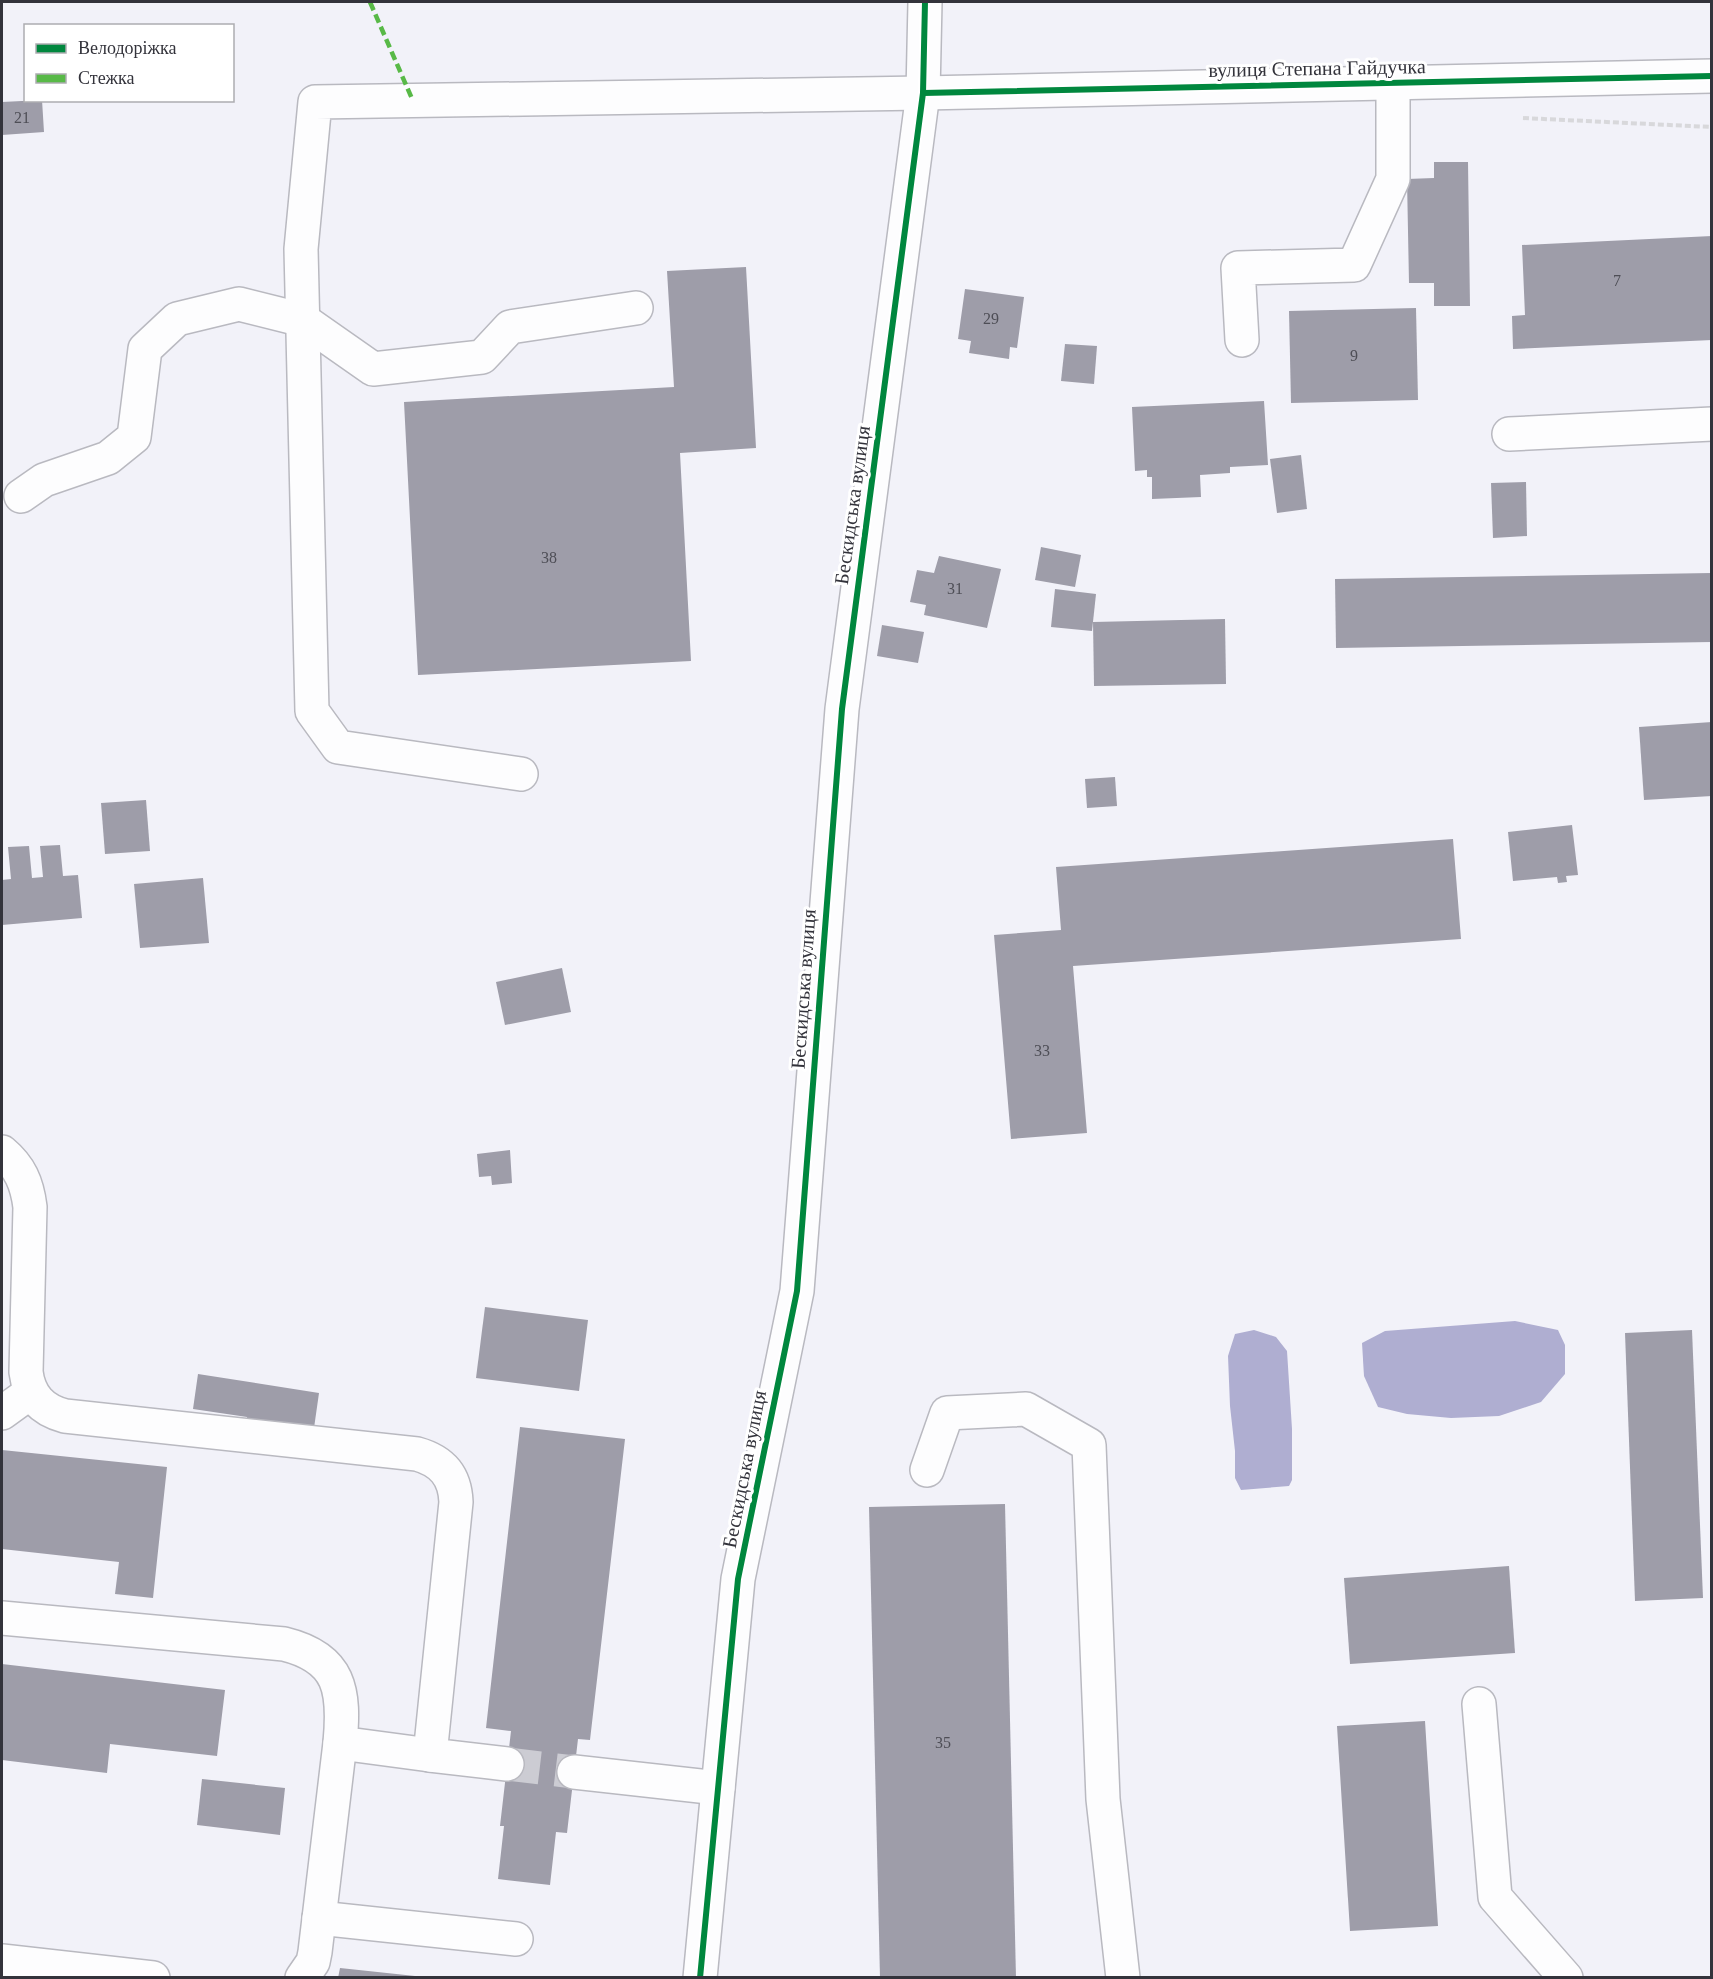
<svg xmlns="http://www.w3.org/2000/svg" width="1713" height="1979" viewBox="0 0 1713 1979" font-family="'Times New Roman',serif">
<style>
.water{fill:#afaed1}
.building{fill:#9e9da9}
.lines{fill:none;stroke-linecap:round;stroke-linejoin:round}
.minor-tunnel{stroke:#ccccd3;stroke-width:33;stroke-dasharray:33 16;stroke-linecap:butt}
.minor-casing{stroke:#b9b9c0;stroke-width:36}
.path{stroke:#d8d8db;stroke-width:4;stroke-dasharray:6 3;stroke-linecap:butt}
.minor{stroke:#fdfdfe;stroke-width:33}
.quiet{stroke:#58b947;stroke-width:4.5;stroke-dasharray:9 4.5;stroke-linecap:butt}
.cycleway-casing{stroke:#fff;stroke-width:10}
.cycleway{stroke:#00873e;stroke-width:6}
.labels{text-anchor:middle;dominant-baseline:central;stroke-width:6;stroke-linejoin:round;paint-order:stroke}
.number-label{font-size:16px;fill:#4e4e56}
.street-label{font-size:20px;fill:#33333b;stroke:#fff}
</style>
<rect width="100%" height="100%" fill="#f2f2f9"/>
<g class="water">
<path d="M1515,1321L1558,1330L1565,1345V1374L1541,1402L1499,1416L1451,1418L1407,1414L1378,1407L1364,1376L1362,1343L1385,1331Z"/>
<path d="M1254,1330L1276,1337L1287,1351L1292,1429V1480L1289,1486L1241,1490L1235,1478V1451L1230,1406L1228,1356L1235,1334Z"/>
</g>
<g class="building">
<path d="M42,100L44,132L2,135V102Z"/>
<path d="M1434,162H1468L1470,306H1434V283H1409L1407,179L1434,178Z"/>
<path d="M1712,236V340L1513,349L1512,316L1525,315L1522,245Z"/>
<path d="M746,267L756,448L680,453L691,661L418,675L404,402L674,387L667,271Z"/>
<path d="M965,289L1024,297L1017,348L1010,347L1009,359L969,353L971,341L958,339Z"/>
<path d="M1416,308L1418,400L1291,403L1289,311Z"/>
<path d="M1065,344L1097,346L1094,384L1061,381Z"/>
<path d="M1264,401L1268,465L1230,467V473L1200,475L1201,497L1152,499V477H1147V470L1135,471L1132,407Z"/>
<path d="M1301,455L1307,509L1277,513L1270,459Z"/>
<path d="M1526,482L1527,536L1493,538L1491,483Z"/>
<path d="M1041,547L1081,555L1075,587L1035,580Z"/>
<path d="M939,556L1001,569L987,628L924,615L926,605L910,602L917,570L934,573Z"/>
<path d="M1712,573V642L1336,648L1335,579Z"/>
<path d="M1055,589L1096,594L1092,631L1051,627Z"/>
<path d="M1225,619L1226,684L1094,686L1093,622Z"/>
<path d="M882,625L924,632L918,663L877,656Z"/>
<path d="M1712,722V796L1644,800L1639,727Z"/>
<path d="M1115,777L1117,806L1087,808L1085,779Z"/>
<path d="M146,800L150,851L105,854L101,803Z"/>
<path d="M1572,825L1578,875L1566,876L1567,882L1558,883L1557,877L1513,881L1508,832Z"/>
<path d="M1453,839L1461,939L1073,966L1087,1133L1011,1139L994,935L1061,930L1056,867Z"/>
<path d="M60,845L63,876L78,875L82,918L2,925V880L11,879L8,847L29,846L32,878L43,877L40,846Z"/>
<path d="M203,878L209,943L140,948L134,884Z"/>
<path d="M562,968L571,1012L505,1025L496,982Z"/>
<path d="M510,1150L512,1183L492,1185L491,1176L479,1177L477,1154Z"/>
<path d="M485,1307L588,1320L579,1391L476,1378Z"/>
<path d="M1692,1330L1703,1598L1635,1601L1625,1333Z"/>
<path d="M198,1374L319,1393L314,1428L274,1421V1425L247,1421V1417L193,1409Z"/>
<path d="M520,1427L625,1439L590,1740L578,1739L567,1833L556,1832L550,1885L498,1879L504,1826H500L511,1731L486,1728Z"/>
<path d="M2,1450L167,1467L153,1598L115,1594L119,1562L2,1549Z"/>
<path d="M1005,1504L1016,1978H880L869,1507Z"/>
<path d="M1509,1566L1515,1653L1350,1664L1344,1578Z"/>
<path d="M2,1664L225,1690L217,1756L110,1744L107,1773L2,1760Z"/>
<path d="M1425,1721L1438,1926L1350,1931L1337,1726Z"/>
<path d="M202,1779L285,1788L280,1835L197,1825Z"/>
<path d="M340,1968L415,1976V1978H338Z"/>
</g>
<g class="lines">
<path class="minor-tunnel" d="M507,1764L574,1772"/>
<defs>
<g id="minor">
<path d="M1242,340L1238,268L1354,265L1393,179V83"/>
<path d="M1509,434L1712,424"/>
<path d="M21,496L44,480L108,458L134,437L145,349L177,319L239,304L303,320L373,369L482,357L510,327L636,308"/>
<path d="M521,774L338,747L312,711L301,249L315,102L923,93L1712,76"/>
<path d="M2,1152C20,1167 27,1183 30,1207L26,1372C29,1396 42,1410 65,1416L417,1454C442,1461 455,1476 456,1502L430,1755L507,1764"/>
<path d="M2,1413L31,1392"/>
<path d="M927,1470L947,1413L1026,1409L1089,1445L1103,1799L1123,1978"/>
<path d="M2,1618L284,1644C341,1658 345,1691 340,1743L430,1755"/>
<path d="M1479,1704L1495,1897L1566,1978"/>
<path d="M574,1772L718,1788"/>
<path d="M319,1918L516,1939"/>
<path d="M2,1961L153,1978"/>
<path d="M302,1978L313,1962L315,1952L340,1743"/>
<path d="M700,1978L738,1579L797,1291L842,709L923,93L925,2"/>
</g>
</defs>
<use href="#minor" class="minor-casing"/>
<path class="path" d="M1523,118L1712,127"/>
<use href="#minor" class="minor"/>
<path class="quiet" d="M370,2L413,101"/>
<defs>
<g id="cycleway">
<path d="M923,93L1712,76"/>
<path d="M700,1978L738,1579L797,1291L842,709L923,93L925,2"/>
</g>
</defs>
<use href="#cycleway" class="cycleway-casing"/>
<use href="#cycleway" class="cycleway"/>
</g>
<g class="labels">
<g class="number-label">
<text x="22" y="117">21</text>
<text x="1617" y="280">7</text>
<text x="991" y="318">29</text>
<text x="1354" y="355">9</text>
<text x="549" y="557">38</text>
<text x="955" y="588">31</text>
<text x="1042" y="1050">33</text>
<text x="943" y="1742">35</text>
</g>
<g class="street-label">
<text transform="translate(1317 68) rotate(-1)">вулиця Степана Гайдучка</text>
<text transform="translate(852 505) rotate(-82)">Бескидська вулиця</text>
<text transform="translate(803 989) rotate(-86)">Бескидська вулиця</text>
<text transform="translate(744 1469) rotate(-79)">Бескидська вулиця</text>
</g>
</g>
<rect width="1713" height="1979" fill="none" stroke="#33333b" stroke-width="6"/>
<rect x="24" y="24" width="210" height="78" fill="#ffffff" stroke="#adadb1" stroke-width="1.5"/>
<rect x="36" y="44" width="30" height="9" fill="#00873e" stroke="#adadb1" stroke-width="1.5"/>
<text x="78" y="54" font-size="18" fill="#33333b">Велодоріжка</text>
<rect x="36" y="74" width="30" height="9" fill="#58b947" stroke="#adadb1" stroke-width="1.5"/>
<text x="78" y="84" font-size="18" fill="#33333b">Стежка</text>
</svg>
